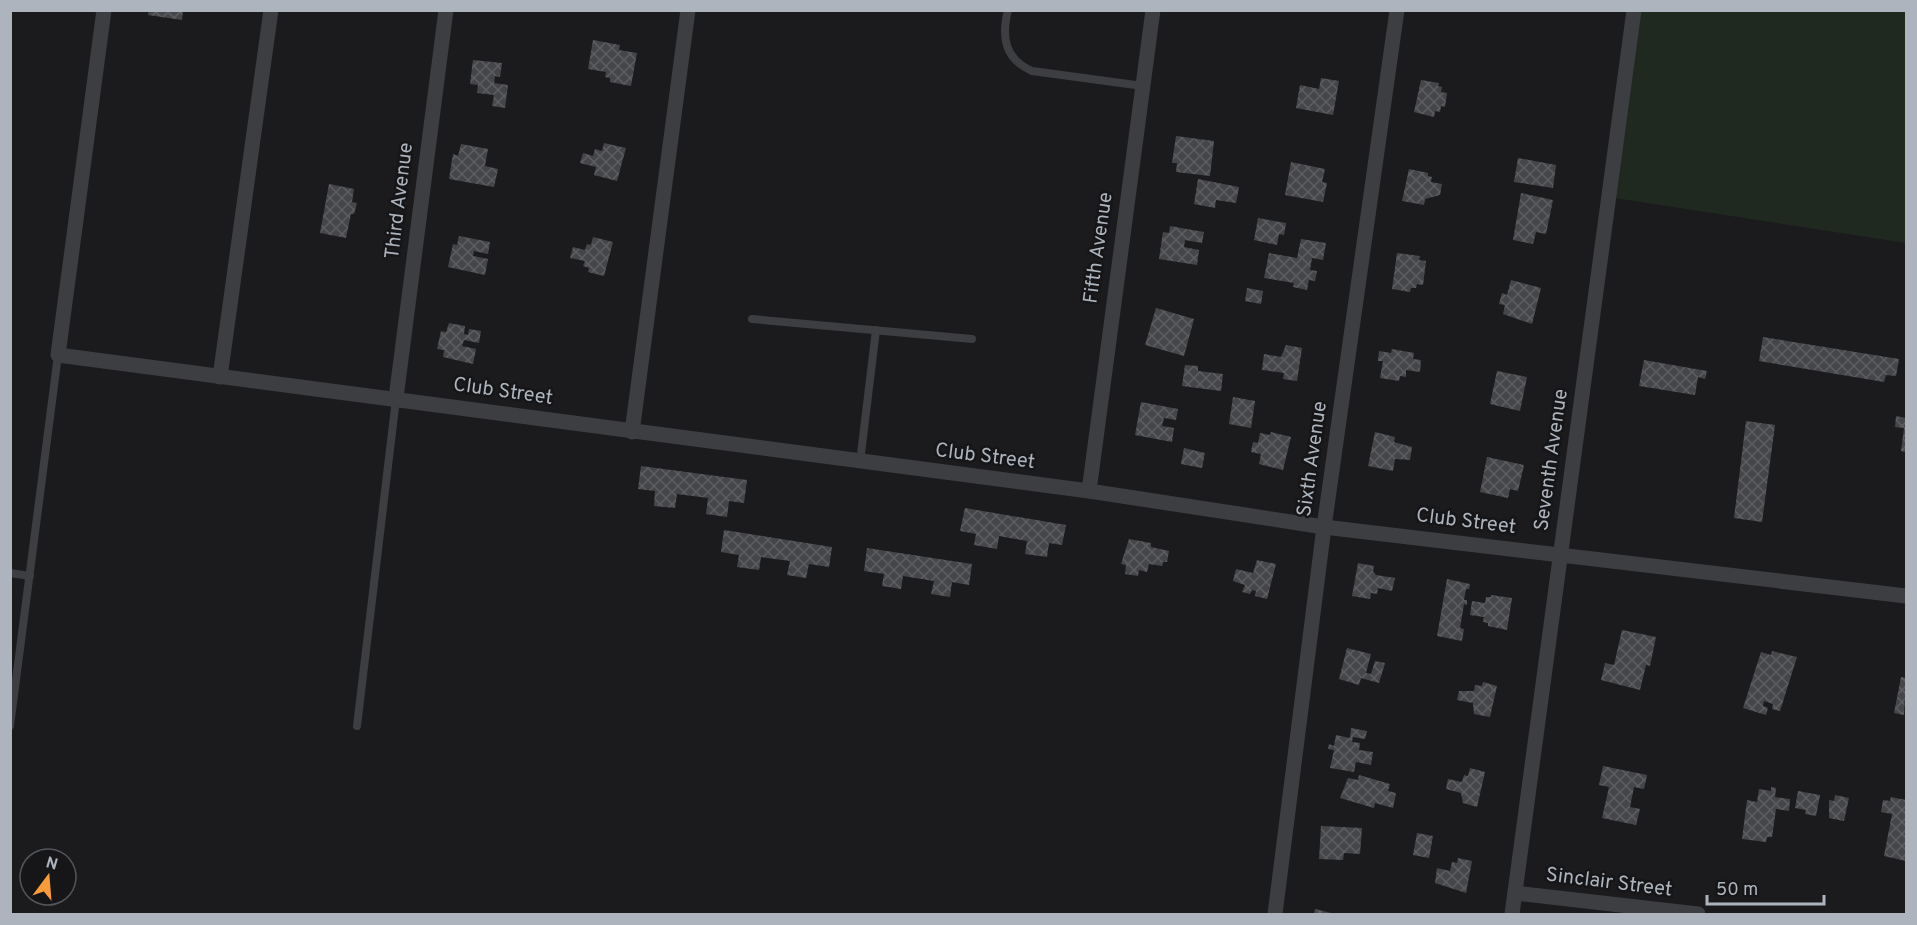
<svg xmlns="http://www.w3.org/2000/svg" width="1917" height="925" viewBox="0 0 1917 925" font-family="Overpass,sans-serif">
<style>
.park{fill:#202920}
.building{fill:url(#building-cross-hatch)}
.lines{fill:none;stroke-linecap:round;stroke-linejoin:round}
.lane{stroke:#3c3e42;stroke-width:8}
.street{stroke:#3c3e42;stroke-width:15}
.labels{text-anchor:middle;dominant-baseline:central;stroke-width:5;stroke-linejoin:round;paint-order:stroke}
.street-label{font-size:20px;fill:#adb4bd;stroke:#161618}
</style>
<defs>
<pattern id="building-cross-hatch" width="8" height="8" patternUnits="userSpaceOnUse" patternTransform="scale(1.5)"><rect width="8" height="8" fill="#45464a"/><path d="M0 0l8 8M0 8l8-8" fill="none" stroke="#5d5e62"/></pattern>
</defs>
<rect width="100%" height="100%" fill="#1b1b1d"/>
<path class="park" d="M1638,11H1906V243L1615,198Z"/>
<g class="building">
<path d="M149,10H183L182,20L148,15Z"/>
<path d="M593,40L620,45L619,50L637,53L631,86L610,82V78L605,77L606,72L588,69Z"/>
<path d="M473,60L502,63L500,77L495,76L494,83L508,85L505,108L492,106L494,95L477,93L478,85L470,84Z"/>
<path d="M1321,78L1339,81L1333,115L1296,108L1300,85L1319,89Z"/>
<path d="M1421,80L1439,83L1438,86L1442,87L1441,92L1447,93L1445,107L1441,106L1440,112L1435,111L1434,117L1414,112Z"/>
<path d="M1176,136L1214,141L1210,176L1176,172L1177,163H1172Z"/>
<path d="M604,143L626,148L617,181L594,175L596,167L580,163L583,153L593,156L595,149L602,151Z"/>
<path d="M461,144L488,149L485,166L498,169L494,187L449,179L453,154L458,156Z"/>
<path d="M1518,158L1556,165L1553,188L1514,182Z"/>
<path d="M1291,162L1325,169L1322,182L1327,183L1323,202L1285,195Z"/>
<path d="M1409,169L1428,173V176L1432,177L1431,182L1442,184L1440,195L1425,199L1424,205L1402,201Z"/>
<path d="M1198,179L1239,187L1236,203L1216,200L1215,208L1194,204Z"/>
<path d="M329,184L354,189L352,202L357,203L354,214H351L346,238L320,233Z"/>
<path d="M1521,193L1553,200L1546,234L1536,232L1533,244L1513,240Z"/>
<path d="M1258,218L1286,223L1284,235L1279,234L1277,245L1254,240Z"/>
<path d="M1170,226L1204,232L1202,243L1185,240L1184,247L1199,250L1197,265L1159,259L1163,232L1169,233Z"/>
<path d="M459,236L490,242L488,254L474,251L473,256L488,259L485,275L448,267L453,244L457,245Z"/>
<path d="M593,237L613,242L604,276L588,272L589,268L583,266L585,261L570,258L573,247L585,250L587,244L591,245Z"/>
<path d="M1301,239L1326,243L1323,260L1312,258L1310,270L1317,271L1315,281L1309,280L1307,290L1293,287L1294,283L1264,278L1269,253L1297,258Z"/>
<path d="M1397,253L1420,256L1419,260L1426,261L1423,285L1417,284L1416,288H1411L1410,292L1392,289Z"/>
<path d="M1511,280L1541,288L1532,324L1503,314L1505,305L1499,304L1502,293L1507,295Z"/>
<path d="M1247,288L1263,291L1261,304L1245,301Z"/>
<path d="M1156,308L1194,319L1184,356L1145,345Z"/>
<path d="M449,323L465,326L464,334L468,335L469,329L481,331L479,343L464,340L462,346L476,349L473,364L443,357L444,350L437,349L441,331L446,332Z"/>
<path d="M1763,337L1899,359L1896,376L1886,375L1884,382L1759,361Z"/>
<path d="M1286,345L1302,348L1297,381L1283,379L1284,373L1262,370L1264,354L1281,357Z"/>
<path d="M1392,349L1414,353L1413,359L1421,360L1420,372L1406,370V377L1400,376L1399,381L1380,378L1383,361H1378L1379,351L1391,353Z"/>
<path d="M1644,360L1707,371L1705,379L1698,377L1695,395L1639,386Z"/>
<path d="M1185,365L1198,366V371L1223,374L1221,391L1182,386Z"/>
<path d="M1497,371L1527,377L1520,411L1490,404Z"/>
<path d="M1233,397L1255,401L1251,428L1229,424Z"/>
<path d="M1141,402L1178,409L1176,420L1164,418L1162,426L1174,428L1172,442L1135,435Z"/>
<path d="M1896,416L1906,418V452L1901,451L1904,428L1895,427Z"/>
<path d="M1746,421L1775,425L1762,522L1734,518Z"/>
<path d="M1271,432L1291,437L1283,470L1259,464L1261,454L1251,452L1253,442L1258,443L1260,433L1270,435Z"/>
<path d="M1375,432L1395,437L1394,442L1412,447L1410,460L1395,459L1393,471L1368,466Z"/>
<path d="M1184,448L1205,453L1202,468L1181,464Z"/>
<path d="M1487,457L1524,465L1518,491L1510,489L1508,498L1480,492Z"/>
<path d="M641,466L747,480L744,503L729,501L727,517L706,514L708,498L677,494L675,508L654,506L655,491L638,489Z"/>
<path d="M965,508L1066,525L1062,545L1049,543L1047,557L1025,554L1027,541L999,536L997,549L974,545L976,534L960,531Z"/>
<path d="M724,530L832,547L829,567L809,564L806,578L787,575L790,561L761,557L759,570L737,567L739,555L721,552Z"/>
<path d="M1129,539L1151,543V547L1169,551L1167,562H1163L1162,566L1149,564L1147,572L1139,570L1138,576L1125,574L1126,565L1121,564Z"/>
<path d="M867,548L972,564L969,585L952,582L950,597L931,594L934,581L903,576L901,589L882,586L884,574L864,571Z"/>
<path d="M1257,560L1276,564L1267,599L1255,596L1256,591L1252,590L1250,594L1242,592L1245,585L1233,581L1236,569L1253,573Z"/>
<path d="M1358,563L1374,566L1373,571L1376,575L1395,578L1392,591L1378,588L1377,594L1371,593L1370,599L1352,596Z"/>
<path d="M1447,579L1470,584L1469,589H1466L1464,600H1467V605L1464,604L1460,628L1464,629L1462,641L1437,636Z"/>
<path d="M1491,595L1512,598L1507,630L1488,626V623L1483,622L1484,617L1470,615L1472,601L1485,603L1486,597H1491Z"/>
<path d="M1622,630L1656,637L1650,666L1646,665L1640,690L1601,680L1605,663L1614,665Z"/>
<path d="M1347,648L1371,654L1366,673L1371,674L1375,661L1385,663L1379,683L1361,678L1359,685L1339,679Z"/>
<path d="M1772,651L1797,657L1780,711L1772,709L1773,704L1764,701L1763,706L1768,708L1766,715L1743,708L1761,652L1771,655Z"/>
<path d="M1901,677L1906,678L1904,715L1894,713Z"/>
<path d="M1483,682L1497,686L1490,717L1474,714L1473,703L1457,700L1459,691H1474L1475,685L1482,686Z"/>
<path d="M1351,728L1367,731L1365,739L1353,737L1352,742L1360,743L1359,750L1373,752L1371,765L1356,762L1354,772L1330,768L1334,750L1328,749L1329,744L1334,746L1336,735L1350,738Z"/>
<path d="M1603,766L1647,775L1644,789L1634,787L1630,807L1640,809L1636,825L1602,818L1609,787L1599,785Z"/>
<path d="M1470,768L1485,772L1477,807L1463,803L1461,793L1446,789L1448,779L1462,782L1464,775L1468,776Z"/>
<path d="M1359,775L1390,784L1388,791L1396,793L1393,808L1375,803L1374,808L1340,798L1348,778L1358,780Z"/>
<path d="M1771,787L1776,788L1775,797L1790,799L1789,811L1776,809L1772,837H1767L1766,842L1742,839L1747,800L1757,802L1759,789L1771,791Z"/>
<path d="M1798,791L1820,795L1816,816L1805,814L1806,810L1795,808Z"/>
<path d="M1835,795L1849,798L1844,821L1829,818V800L1834,801Z"/>
<path d="M1891,797L1906,800V861L1884,856L1892,814L1881,812L1883,800L1890,801Z"/>
<path d="M1321,826L1362,828L1360,854L1344,853L1343,860L1319,859Z"/>
<path d="M1417,833L1433,836L1429,858L1413,855Z"/>
<path d="M1458,858L1472,861L1466,893L1435,883L1437,868L1450,871L1452,862L1457,863Z"/>
<path d="M1315,909L1335,914H1314Z"/>
</g>
<g class="lines">
<g class="lane">
<path d="M1008,10C1001,38 1005,59 1032,71L1143,86"/>
<path d="M752,319L972,339"/>
<path d="M860,462L876,330"/>
<path d="M10,573L30,576"/>
<path d="M10,726L58,355"/>
<path d="M357,726L396,399"/>
</g>
<g class="street">
<path d="M104,10L58,355L1089,491L1324,527L1906,596"/>
<path d="M220,377L271,10"/>
<path d="M396,398L446,10"/>
<path d="M632,432L688,10"/>
<path d="M1089,491L1153,10"/>
<path d="M1515,893L1698,914"/>
<path d="M1275,914L1324,527L1397,10"/>
<path d="M1512,914L1634,10"/>
</g>
</g>
<g class="labels">
<g class="street-label">
<text transform="translate(400 201) rotate(-83)">Third Avenue</text>
<text transform="translate(1099 248) rotate(-82)">Fifth Avenue</text>
<text transform="translate(503 392) rotate(8)">Club Street</text>
<text transform="translate(985 457) rotate(7)">Club Street</text>
<text transform="translate(1313 459) rotate(-82)">Sixth Avenue</text>
<text transform="translate(1552 460) rotate(-82)">Seventh Avenue</text>
<text transform="translate(1466 522) rotate(7)">Club Street</text>
<text transform="translate(1609 883) rotate(7)">Sinclair Street</text>
</g>
</g>
<rect width="1917" height="925" fill="none" stroke="#adb4bd" stroke-width="24"/>
<g transform="translate(48 877) rotate(16)"><circle r="28" fill="#161618" stroke="#52555a" stroke-width="1.5"/>
<path d="M0-4.5L10 22L0 15L-10 22Z" fill="#f89b38"/>
<text y="-9" font-size="16" font-weight="bold" text-anchor="middle" fill="#adb4bd">N</text>
</g>
<path d="M1707 895v9h117v-9" fill="none" stroke="#adb4bd" stroke-width="3"/>
<text x="1716" y="895" font-size="18" fill="#adb4bd" stroke="#161618" stroke-width="4.5" paint-order="stroke">50 m</text>
</svg>
